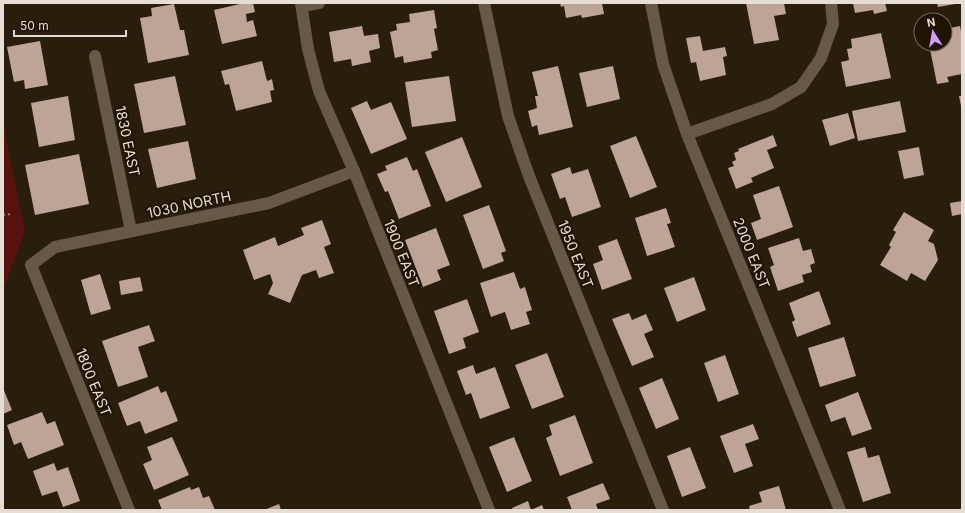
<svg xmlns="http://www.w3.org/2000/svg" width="965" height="513" viewBox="0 0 965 513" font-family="Inter,sans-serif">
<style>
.green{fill:#551310}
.building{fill:#bda496}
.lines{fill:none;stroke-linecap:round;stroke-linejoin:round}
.path{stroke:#7f7566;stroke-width:2.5;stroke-dasharray:2 3;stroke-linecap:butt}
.minor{stroke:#675945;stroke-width:12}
.labels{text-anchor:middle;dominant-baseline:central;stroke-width:4;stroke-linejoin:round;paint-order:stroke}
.street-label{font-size:14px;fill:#e6ded2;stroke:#1f1403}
</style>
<rect width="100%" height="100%" fill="#291d0b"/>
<path class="green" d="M3,123L25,231L5,285H3Z"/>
<g class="building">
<path d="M244,3H253L255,12L246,14L247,22L253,20L257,36L222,44L214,10Z"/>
<path d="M560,3H602L604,14L582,18L581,15L566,18L564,6L561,7Z"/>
<path d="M746,3H784L786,14L774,16L779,40L754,44Z"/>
<path d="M853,3H885L887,11L874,14L873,10L855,13Z"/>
<path d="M937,3H955V4L938,7Z"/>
<path d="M174,4L180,30H184L189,55L148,63L140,18L152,16L151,8Z"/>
<path d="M434,10L437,28L434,29L438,50L431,52L432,58L404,63L403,56L395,58L390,32L397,30L396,24L410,22L409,14Z"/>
<path d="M362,26L364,36L378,34L380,48L369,51L371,62L352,66L351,59L334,62L329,32Z"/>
<path d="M960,26L962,37V74L947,77L949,82L937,84L929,44H945V29Z"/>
<path d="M881,33L891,78L846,87L841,62L849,60L847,49L852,48L851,39Z"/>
<path d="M700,36L703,51L725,47L727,56L723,57L726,75L700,81L696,62L691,63L686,38Z"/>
<path d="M40,41L48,85L25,89L24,80L14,82L7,47Z"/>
<path d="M262,61L267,81L272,79L274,90L270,91L272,102L236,111L229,84L225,85L221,71Z"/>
<path d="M558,66L573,127L539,135L537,125L532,127L528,111L537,108L535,96H538L532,72Z"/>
<path d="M613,66L620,99L587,107L579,73Z"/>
<path d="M175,76L186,125L144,133L134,84Z"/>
<path d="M449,76L456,121L412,127L405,82Z"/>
<path d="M68,96L75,140L39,147L31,103Z"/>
<path d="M959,96H962V106H961Z"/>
<path d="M367,101L371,110L391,102L407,139L371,154L351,108Z"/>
<path d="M900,101L906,132L858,141L852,111Z"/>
<path d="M848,113L855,138L830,146L822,120Z"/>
<path d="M773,135L777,146L767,150L774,168L751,178L753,182L736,189L728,168L734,166L732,162L736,160L734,153L739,151L738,149Z"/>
<path d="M636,136L657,187L630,198L610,146Z"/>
<path d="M462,137L482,187L446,202L425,152Z"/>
<path d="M188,141L196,179L157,188L148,149Z"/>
<path d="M919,147L924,175L904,179L898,151Z"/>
<path d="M79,154L89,204L35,215L25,165Z"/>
<path d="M407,157L413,171L417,169L431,206L399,219L388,191L385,192L377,174L387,170L385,166Z"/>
<path d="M570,167L572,174L588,169L601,207L572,217L565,197L560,199L551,174Z"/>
<path d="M779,186L793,227L757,240L751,223L761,219L753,195Z"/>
<path d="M962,201V214L952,216L950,203Z"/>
<path d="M489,205L506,251L501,253L504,261L483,269L463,215Z"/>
<path d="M666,208L671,223L667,224L675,247L647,256L635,218Z"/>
<path d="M904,212L934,230L928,241L934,244L938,260L925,281L911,273L907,281L880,265L891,247L889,245L896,232L893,230Z"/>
<path d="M322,220L331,244L324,247L334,273L319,278L316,270L302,275L290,303L268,294L273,283L270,274L254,280L243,250L275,237L278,246L304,235L301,228Z"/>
<path d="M436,228L450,265L437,270L441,280L423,287L405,240Z"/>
<path d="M799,238L803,251L811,249L815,263L810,265L812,272L802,275L804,282L778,291L770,267L774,265L768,248Z"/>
<path d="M617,239L632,279L602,290L593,264L603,260L598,246Z"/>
<path d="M514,272L520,289L525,287L532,310L526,312L530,324L511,330L505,312L491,317L480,283Z"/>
<path d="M100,274L111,309L91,315L81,280Z"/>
<path d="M140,277L143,291L121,295L119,281Z"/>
<path d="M694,277L706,310L677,322L664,288Z"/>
<path d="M819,291L831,324L797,337L792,322L795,320L789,303Z"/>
<path d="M467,299L479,332L463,338L466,348L449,354L434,311Z"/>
<path d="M629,313L632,320L646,314L653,330L644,334L654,357L632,366L612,319Z"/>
<path d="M149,325L155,341L138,347L148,377L118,387L102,341Z"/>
<path d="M844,337L856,376L820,387L808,348Z"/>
<path d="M547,353L564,397L532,409L515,365Z"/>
<path d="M725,355L739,394L718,402L704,363Z"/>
<path d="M473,365L476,374L495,367L510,408L480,419L471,393L466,395L457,371Z"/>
<path d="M662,378L679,419L656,429L639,388Z"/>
<path d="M158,386L161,393L166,391L178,421L145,434L140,421L127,426L118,403Z"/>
<path d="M3,388L12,410L3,414Z"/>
<path d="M858,392L872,429L852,436L845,417L831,422L825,405Z"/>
<path d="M42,412L47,424L55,421L64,445L28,459L21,442L14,445L7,425Z"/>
<path d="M575,415L593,463L560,476L546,438L552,435L549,425Z"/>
<path d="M753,424L759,439L745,444L753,466L734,473L720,436Z"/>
<path d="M172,437L189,475L154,490L143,464L152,460L147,447Z"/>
<path d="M514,437L532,481L507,492L489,447Z"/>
<path d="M690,447L706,488L682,497L667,456Z"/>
<path d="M865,447L868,458L879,455L891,493L863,502L847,452Z"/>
<path d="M54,463L57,471L68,467L80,501L63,507L57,491L42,496L33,471Z"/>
<path d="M603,483L610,499L596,504L598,510H572L567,497Z"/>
<path d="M779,486L786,510H750L749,506L762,502L759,492Z"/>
<path d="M190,487L191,490L199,487L203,498L209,496L215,510H162L158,500Z"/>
<path d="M528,501L531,510L542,505L544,510H513L512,508Z"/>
<path d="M279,504L281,510H264Z"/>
</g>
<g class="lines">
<path class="path" d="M3,215L11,214"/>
<g class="minor">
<path d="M301,3L308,49L319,91L354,171L489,510"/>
<path d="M484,3L508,116L529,176L663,510"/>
<path d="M651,3L663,64L687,134L840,510"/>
<path d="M302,6L319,3"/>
<path d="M95,56L131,231"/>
<path d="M687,134L772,104L801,87L821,58L833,24L831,3"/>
<path d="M129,510L31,265L55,247L269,203L354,171"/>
</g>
</g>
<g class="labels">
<g class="street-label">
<text transform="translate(128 141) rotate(78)">1830 EAST</text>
<text transform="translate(189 204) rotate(-12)">1030 NORTH</text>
<text transform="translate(402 253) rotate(68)">1900 EAST</text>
<text transform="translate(752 253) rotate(68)">2000 EAST</text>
<text transform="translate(576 254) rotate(68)">1950 EAST</text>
<text transform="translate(94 382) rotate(68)">1800 EAST</text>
</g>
</g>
<rect width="965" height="513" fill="none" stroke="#e6ded2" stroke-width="8"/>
<g transform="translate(933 32) rotate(349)"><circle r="19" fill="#1f1403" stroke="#6f6556"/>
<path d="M0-3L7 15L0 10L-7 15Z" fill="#d69bfa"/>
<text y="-6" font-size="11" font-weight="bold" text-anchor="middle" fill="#e6ded2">N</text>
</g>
<path d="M14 30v6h112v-6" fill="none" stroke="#e6ded2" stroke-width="2"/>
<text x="20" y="30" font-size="12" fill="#e6ded2" stroke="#1f1403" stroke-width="3" paint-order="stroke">50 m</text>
</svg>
